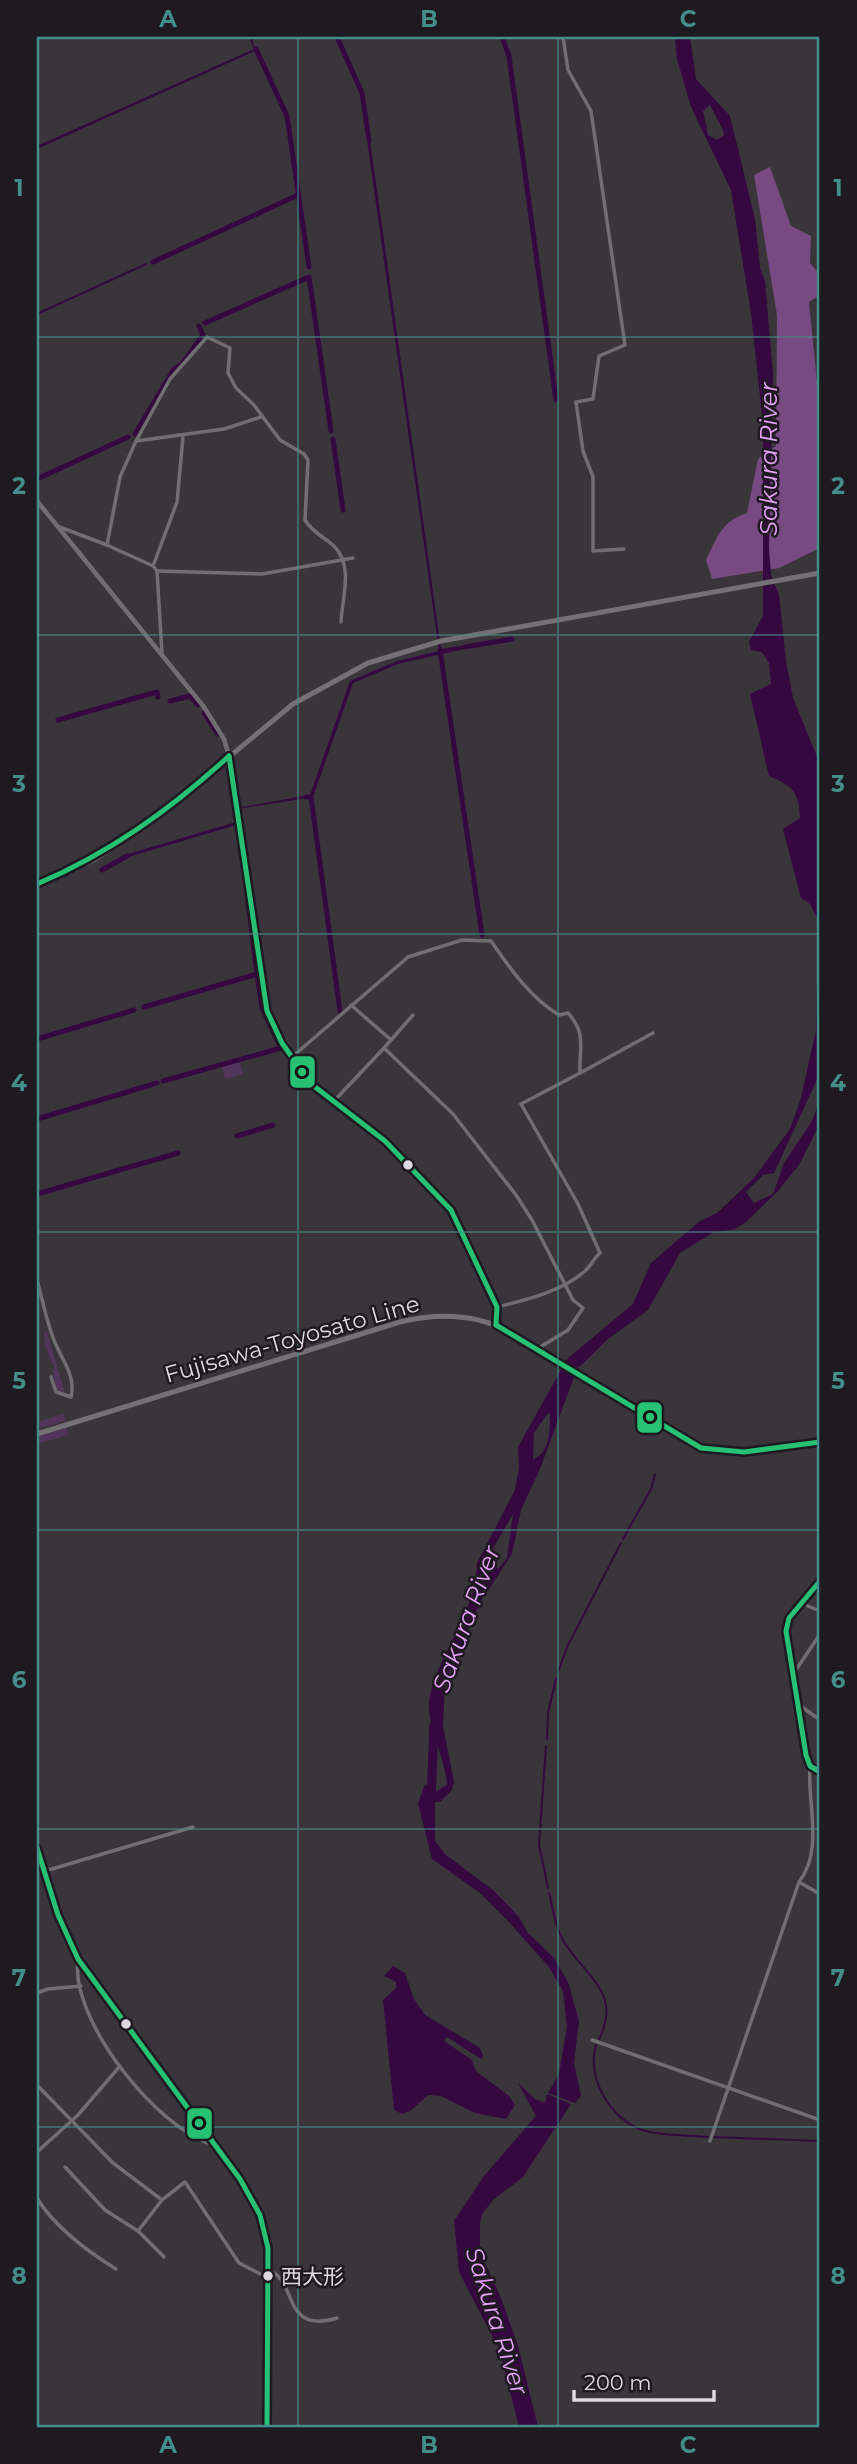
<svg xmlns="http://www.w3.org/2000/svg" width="857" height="2464" viewBox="0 0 857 2464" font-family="Montserrat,'Noto Sans JP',sans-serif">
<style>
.green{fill:#53345b}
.forest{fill:#774b81}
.water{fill:#350840;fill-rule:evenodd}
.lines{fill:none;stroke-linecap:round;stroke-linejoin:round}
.stream{stroke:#350840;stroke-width:2}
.canal{stroke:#350840;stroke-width:5}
.river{stroke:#350840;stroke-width:9}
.minor{stroke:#716e72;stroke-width:3.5}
.tertiary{stroke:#716e72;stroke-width:4.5}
.secondary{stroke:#757075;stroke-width:5}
.trunk{stroke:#726d72;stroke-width:6}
.bus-1-casing{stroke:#1f1a21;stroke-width:10}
.bus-1{stroke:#26c172;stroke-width:5}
.grid{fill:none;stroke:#438e8b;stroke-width:2;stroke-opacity:0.55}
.bus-dot{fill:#dfd8e1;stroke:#1f1a21;stroke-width:2.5}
.labels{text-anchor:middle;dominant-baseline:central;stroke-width:5;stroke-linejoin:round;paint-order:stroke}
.bus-label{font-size:21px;fill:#dfd8e1;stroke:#1f1a21;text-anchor:start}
.street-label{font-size:23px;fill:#dfd8e1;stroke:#1f1a21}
.water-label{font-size:24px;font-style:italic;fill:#e5a0f7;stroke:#1f1a21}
.line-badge{stroke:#1f1a21;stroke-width:2.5}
.pale-badge-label{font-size:19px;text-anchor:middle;font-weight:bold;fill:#111}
.neatline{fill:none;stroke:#438e8b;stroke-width:2.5}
.grid-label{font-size:23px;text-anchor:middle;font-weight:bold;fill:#438e8b}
</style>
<rect width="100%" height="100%" fill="#3a343b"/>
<g class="green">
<path d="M240,1062L243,1074L225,1079L222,1067Z"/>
<path d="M44,1332H47L65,1393L57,1391L52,1370L55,1369L45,1346Z"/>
<path d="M63,1414L66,1421L37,1429V1422Z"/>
<path d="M67,1428L68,1435L37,1444V1437Z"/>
</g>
<path class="forest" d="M770,167L791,226L811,236L810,263L820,275V295L809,302L820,412V548L779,568L712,579L706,560C718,536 721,522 747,513L758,459L776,446L777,315L754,175Z"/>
<g class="water">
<path d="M249,37H252L255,51L37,149V146L254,49Z"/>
<path d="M675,37H690L696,79L730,116L755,219L760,268L765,281L773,374L769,548L771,575L779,595L786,661L793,698L820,764V1073L774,1173L763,1175L746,1192L754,1203L773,1194L784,1163L812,1121L820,1100V1123L799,1165L778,1191L746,1222L735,1229L714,1232L680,1253L648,1310L608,1339L577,1369L540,1469L521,1510L512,1554L481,1601L445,1682L443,1726L454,1782L452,1790L440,1802H435V1841L445,1854L494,1891L519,1917L528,1933L554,1958L568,1982L579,2021L574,2063L581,2096L575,2103L548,2093L559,2074L567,2027L563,1991L549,1967L507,1920L480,1893L432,1859L418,1803L425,1784L435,1792L447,1785C445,1754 424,1724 430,1695C441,1649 476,1612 477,1563L515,1490L519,1468L518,1447L567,1359L633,1304L651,1263L700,1221L717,1213L754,1178L790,1129L801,1098L816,1030L818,920L810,904L801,898L783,829L800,818C799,792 793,786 769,776L750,694L771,684L769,663L762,652L751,650L749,642L763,616V424L751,313L731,190L691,107L677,59ZM710,105L723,130L724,135L717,140L708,135L703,111ZM548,1413L550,1414C550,1430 550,1453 533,1459L534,1433ZM513,1514L507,1558L498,1569L488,1561V1557Z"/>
<path d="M367,140H370L441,649L472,644L473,647L398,664L353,683L313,797L238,809L249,901H246L236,825L122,859L121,856L236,822L228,781L231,779L237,808L310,795L350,681L397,661L439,651Z"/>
<path d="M393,1966L405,1973L414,1999L425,2015L480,2048L483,2056L481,2059L447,2037L444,2041L472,2060L476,2071L509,2096L515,2105L506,2119L475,2113L441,2096L428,2095L410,2111L402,2114L394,2110L383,2000L396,1988V1982L384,1976Z"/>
<path d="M518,2083L535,2099L545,2103L547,2094L571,2104L523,2177L494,2199L482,2214L480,2224V2252L501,2298L518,2346L538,2427H519L500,2351L459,2272L454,2221L484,2176L536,2116Z"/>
</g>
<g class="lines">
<g class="stream">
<path d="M37,314L146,264"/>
<path d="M623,1539L651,1489L655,1474"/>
<path d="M558,1672L568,1645L621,1543"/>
<path d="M547,1739L548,1713L556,1679"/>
<path d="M546,1746L539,1845L548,1888"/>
<path d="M549,1893C553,1908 555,1927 563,1940C584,1976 623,1992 599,2039"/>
<path d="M596,2045C586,2077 610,2119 642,2130C661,2136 687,2135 708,2137"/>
<path d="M713,2137L820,2141"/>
</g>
<g class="canal">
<path d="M337,37L362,93L369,140"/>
<path d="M502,37L509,56L556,400"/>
<path d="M256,49L287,116L309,267"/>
<path d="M153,262L298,195"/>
<path d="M205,323L309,277L331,431"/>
<path d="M135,434L174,369L182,364L203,335L199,326"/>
<path d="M333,439L343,510"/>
<path d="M37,479L128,437"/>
<path d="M465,647L512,639"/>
<path d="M440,650L482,935"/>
<path d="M170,701L190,696L198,705"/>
<path d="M204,713L218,734"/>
<path d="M58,720L157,692L158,697"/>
<path d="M306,797H311L340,1011"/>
<path d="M102,870L127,856"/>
<path d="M144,1007L257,974L248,901"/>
<path d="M37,1039L134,1010"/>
<path d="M163,1081L281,1048L262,1008L257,974"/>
<path d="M37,1119L157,1083"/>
<path d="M237,1136L273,1125"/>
<path d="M37,1194L178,1153"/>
</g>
<path class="river" d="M431,1801L434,1725"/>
<g class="minor">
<path d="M563,37L568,70L591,111L625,345L599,356L593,399L576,402L583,451L593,477V551L624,549"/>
<path d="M136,441L224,429L261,417"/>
<path d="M57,526L107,545"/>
<path d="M153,566L177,502L183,437"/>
<path d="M157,571L262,574L353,558"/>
<path d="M162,653L157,571L153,566L107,545L120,477L136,441L170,379L207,337L230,348L228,373L236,388L254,405L280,440L304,454L308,460L305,520C312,532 324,537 334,546C354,566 342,598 341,622"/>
<path d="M351,1005L390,1039"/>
<path d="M413,1015L384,1048L453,1114L516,1195L532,1220L573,1300L583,1308L568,1330L537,1349"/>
<path d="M292,1057L408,957L462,940L491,941C510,968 530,998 559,1015L568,1013C587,1034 579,1047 580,1073L653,1033"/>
<path d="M334,1101L384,1048"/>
<path d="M37,1280C43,1301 47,1325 56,1345C63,1361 76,1377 71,1397L56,1392L51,1377"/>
<path d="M497,1307C526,1300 563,1291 585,1271C591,1266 594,1258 600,1253L578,1204L521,1104L580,1073"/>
<path d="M803,1604L820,1611"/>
<path d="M792,1676L820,1634"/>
<path d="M795,1702L820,1720"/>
<path d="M37,1870L52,1869L193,1827"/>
<path d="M799,1882L820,1894"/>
<path d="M78,1961C70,2020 158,2130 214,2145"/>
<path d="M37,1993L48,1989L81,1986"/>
<path d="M592,2040L820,2120"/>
<path d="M37,2085L113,2163L162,2200L185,2182L239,2263L268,2278"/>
<path d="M710,2141L799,1882C824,1850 807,1804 810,1766"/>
<path d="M37,2152L78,2115L120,2066"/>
<path d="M65,2167L105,2210L138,2231L164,2257"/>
<path d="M37,2198C55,2228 87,2251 116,2269"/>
<path d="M138,2231L162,2200"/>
<path d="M269,2271C298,2279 281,2335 337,2318"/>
</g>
<g class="tertiary">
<path d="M37,501L204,707L224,739L229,756L264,1000L272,1021L310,1083L385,1141L451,1210L497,1307L496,1325"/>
<path d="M820,1581L789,1618L786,1631L806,1755L810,1766L820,1772"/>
</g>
<g class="secondary">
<path d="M37,884L94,860L142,829L293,704L368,663L441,641L820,573"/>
<path d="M37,1434L400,1322C437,1313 473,1313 508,1331L661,1427L701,1448L744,1452L820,1442"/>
</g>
<path class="trunk" d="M37,1848L58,1915L78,1959L240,2179L260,2215L268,2248L267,2427"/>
<defs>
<g id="bus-1">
<path d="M229,756L267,1011L282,1043L310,1083L385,1141L451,1210L497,1307L496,1325"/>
<path d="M37,884C110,853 171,809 229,756"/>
<path d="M496,1325L701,1448L744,1452L820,1442"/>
<path d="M820,1581L789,1618L786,1631L806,1755L810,1766L820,1772"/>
<path d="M37,1848L58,1915L78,1959L240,2179L260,2215L268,2248L267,2427"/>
</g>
</defs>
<use href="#bus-1" class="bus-1-casing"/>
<use href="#bus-1" class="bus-1"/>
</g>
<path class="grid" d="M298,37V2427M558,37V2427M37,337H820M37,635H820M37,934H820M37,1232H820M37,1530H820M37,1829H820M37,2127H820"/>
<g class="bus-dot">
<circle cx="408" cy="1165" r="6"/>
<circle cx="126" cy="2024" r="6"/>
<circle cx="268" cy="2276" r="6"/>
</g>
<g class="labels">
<g class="bus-label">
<text x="281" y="2276">西大形</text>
</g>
<g class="street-label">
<text transform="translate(292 1339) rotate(-16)">Fujisawa-Toyosato Line</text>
</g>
<g class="water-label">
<text transform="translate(768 459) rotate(-90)">Sakura River</text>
<text transform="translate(466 1619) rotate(-70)">Sakura River</text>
<text transform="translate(497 2321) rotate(72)">Sakura River</text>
</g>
</g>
<g class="line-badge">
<rect x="289" y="1055" width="27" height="34" rx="7" fill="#26c172"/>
<rect x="636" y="1401" width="27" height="33" rx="7" fill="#26c172"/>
<rect x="186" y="2107" width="27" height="33" rx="7" fill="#26c172"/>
</g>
<g class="pale-badge-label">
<text x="302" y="1079">O</text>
<text x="650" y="1424">O</text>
<text x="199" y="2130">O</text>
</g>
<rect width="857" height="2464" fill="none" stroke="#1f1a21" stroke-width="77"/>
<path d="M574 2390v10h140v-10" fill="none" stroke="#dfd8e1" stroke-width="3.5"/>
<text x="584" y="2390" font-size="21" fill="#dfd8e1" stroke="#1f1a21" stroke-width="5" paint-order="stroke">200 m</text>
<rect x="38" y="38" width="780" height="2388" class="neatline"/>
<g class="grid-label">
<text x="168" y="27">A</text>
<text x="429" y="27">B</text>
<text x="688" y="27">C</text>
<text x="19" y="196">1</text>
<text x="838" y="196">1</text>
<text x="19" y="494">2</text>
<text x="838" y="494">2</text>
<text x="19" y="792">3</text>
<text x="838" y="792">3</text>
<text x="19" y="1091">4</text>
<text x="838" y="1091">4</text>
<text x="19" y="1389">5</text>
<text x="838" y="1389">5</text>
<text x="19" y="1688">6</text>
<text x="838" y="1688">6</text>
<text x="19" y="1986">7</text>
<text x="838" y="1986">7</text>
<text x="19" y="2284">8</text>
<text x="838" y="2284">8</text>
<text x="168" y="2453">A</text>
<text x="429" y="2453">B</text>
<text x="688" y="2453">C</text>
</g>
</svg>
